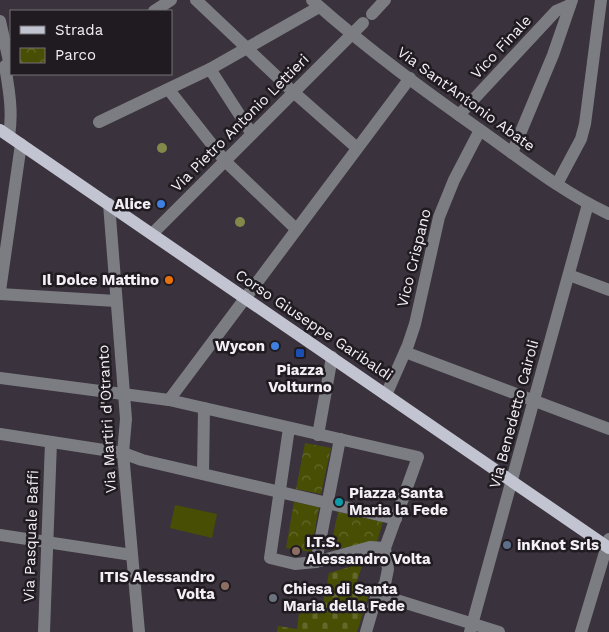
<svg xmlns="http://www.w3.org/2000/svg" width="609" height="632" viewBox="0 0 609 632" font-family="'Work Sans',sans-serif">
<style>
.cemetery{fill:url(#cemetery-stones)}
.park{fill:url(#park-crowns)}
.pitch{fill:#484f05}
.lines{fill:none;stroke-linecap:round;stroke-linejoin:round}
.minor{stroke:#7c7d83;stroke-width:12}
.major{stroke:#c2c5d1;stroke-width:12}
.tree{fill:#83884b}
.shop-dot{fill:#3f7fe0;stroke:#1f1b20;stroke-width:2}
.food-dot{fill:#e8710a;stroke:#1f1b20;stroke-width:2}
.transit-dot{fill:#1a4fb4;stroke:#1f1b20;stroke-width:2}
.culture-dot{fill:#0f9aa8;stroke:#1f1b20;stroke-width:2}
.service-dot{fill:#5c6f8a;stroke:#1f1b20;stroke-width:2}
.education-dot{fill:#8d6e63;stroke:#1f1b20;stroke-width:2}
.worship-dot{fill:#6b7280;stroke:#1f1b20;stroke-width:2}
.labels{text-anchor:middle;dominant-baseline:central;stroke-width:5;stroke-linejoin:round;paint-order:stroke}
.street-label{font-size:15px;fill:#f3eff5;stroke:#1f1b20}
.poi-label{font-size:15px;font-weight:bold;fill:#f3eff5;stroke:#1f1b20;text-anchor:end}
</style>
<defs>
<pattern id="cemetery-stones" width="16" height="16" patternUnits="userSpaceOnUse" patternTransform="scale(1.25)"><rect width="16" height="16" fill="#484f05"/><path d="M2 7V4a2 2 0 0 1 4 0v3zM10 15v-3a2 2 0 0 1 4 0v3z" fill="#63692a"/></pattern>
<pattern id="park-crowns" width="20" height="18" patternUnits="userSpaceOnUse" patternTransform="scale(1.25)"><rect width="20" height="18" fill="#484f05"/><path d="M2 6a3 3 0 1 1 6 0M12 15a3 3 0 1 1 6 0" fill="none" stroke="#63692a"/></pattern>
</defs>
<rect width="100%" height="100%" fill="#3a323c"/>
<path class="cemetery" d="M363,563L355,587L370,591L357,632H277L278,626L297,629L300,605L322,608L329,573Z"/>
<g class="park">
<path d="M305,443L331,448L321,494L296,489Z"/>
<path d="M294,502L319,507L311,552L286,548Z"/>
<path d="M338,512L383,522L377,542L330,550Z"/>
</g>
<path class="pitch" d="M175,505L217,514L212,538L170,528Z"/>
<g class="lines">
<g class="minor">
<path d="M196,0L290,89L357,148"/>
<path d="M312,0C368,50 429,94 490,137C529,165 566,194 609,214"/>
<path d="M154,11L171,0"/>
<path d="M372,14L385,0"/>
<path d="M0,21L11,70"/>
<path d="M5,66C9,90 13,112 9,136"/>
<path d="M210,69L252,134"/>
<path d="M169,90L225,161L296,229"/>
<path d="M459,115L556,11L570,5"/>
<path d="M99,122L210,69L319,7"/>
<path d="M512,153L553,55L572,0"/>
<path d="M557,184L581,139L585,124L601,0"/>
<path d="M109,204L126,419L123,453L139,632"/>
<path d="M152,234L363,23"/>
<path d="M569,275L609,290"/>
<path d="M0,291L21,144"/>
<path d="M0,294L116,301"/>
<path d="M405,352L609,429"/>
<path d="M0,378L169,400L418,457L385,548L370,547L316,562L295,564L270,558L289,428"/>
<path d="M386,395L408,345L415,324L439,217L454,180L480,130"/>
<path d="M169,400L410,78"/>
<path d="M0,434L123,453L142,460L396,519"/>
<path d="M318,435L332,357"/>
<path d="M203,474L204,408"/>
<path d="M0,535L132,555"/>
<path d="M316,562L340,439"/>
<path d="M377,594L499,632"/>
<path d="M44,632L51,442"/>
<path d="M366,632L377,594L385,584L388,569L385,548"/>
<path d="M470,632L588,204"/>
<path d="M581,632L609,539"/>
</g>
<path class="major" d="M0,130L609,548"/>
</g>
<g class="tree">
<circle cx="162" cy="148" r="5"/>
<circle cx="240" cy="222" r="5"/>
</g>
<g class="shop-dot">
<circle cx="161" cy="204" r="5"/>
<circle cx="275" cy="346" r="5"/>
</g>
<circle class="food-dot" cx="169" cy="280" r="5"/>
<rect class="transit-dot" x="295" y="348" width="10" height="10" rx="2.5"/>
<circle class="culture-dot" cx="339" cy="502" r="5"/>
<circle class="service-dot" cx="507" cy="545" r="5"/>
<g class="education-dot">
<circle cx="296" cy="551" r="5"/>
<circle cx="225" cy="586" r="5"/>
</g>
<circle class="worship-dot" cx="273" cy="598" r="5"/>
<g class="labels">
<g class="street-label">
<text transform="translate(501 47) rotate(-47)">Vico Finale</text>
<text transform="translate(466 99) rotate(36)">Via Sant'Antonio Abate</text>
<text transform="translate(240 123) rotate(-45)">Via Pietro Antonio Lettieri</text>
<text transform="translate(414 258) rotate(-76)">Vico Crispano</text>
<text transform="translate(314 325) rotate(34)">Corso Giuseppe Garibaldi</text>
<text transform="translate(514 414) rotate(-75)">Via Benedetto Cairoli</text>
<text transform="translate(107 419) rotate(-93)">Via Martiri d'Otranto</text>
<text transform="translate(31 536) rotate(-88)">Via Pasquale Baffi</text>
</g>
<g class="poi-label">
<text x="151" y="204">Alice</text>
<text x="159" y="280">Il Dolce Mattino</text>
<text x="265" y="346">Wycon</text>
<text x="300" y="370" text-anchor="middle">Piazza<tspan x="300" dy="17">Volturno</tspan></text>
<text x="349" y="493" text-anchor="start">Piazza Santa<tspan x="349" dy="17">Maria la Fede</tspan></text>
<text x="306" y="542" text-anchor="start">I.T.S.<tspan x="306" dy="17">Alessandro Volta</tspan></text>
<text x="517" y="545" text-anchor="start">inKnot Srls</text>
<text x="215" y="577">ITIS Alessandro<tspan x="215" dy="17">Volta</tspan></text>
<text x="283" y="589" text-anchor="start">Chiesa di Santa<tspan x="283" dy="17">Maria della Fede</tspan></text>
</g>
</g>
<rect x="10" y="10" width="162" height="65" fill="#1f1b20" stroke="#747075"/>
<rect x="20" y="26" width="25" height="8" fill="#c2c5d1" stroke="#747075"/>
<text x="55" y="35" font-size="15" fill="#f3eff5">Strada</text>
<rect x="20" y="48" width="25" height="15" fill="url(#park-crowns)" stroke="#747075"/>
<text x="55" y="60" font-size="15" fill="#f3eff5">Parco</text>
</svg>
